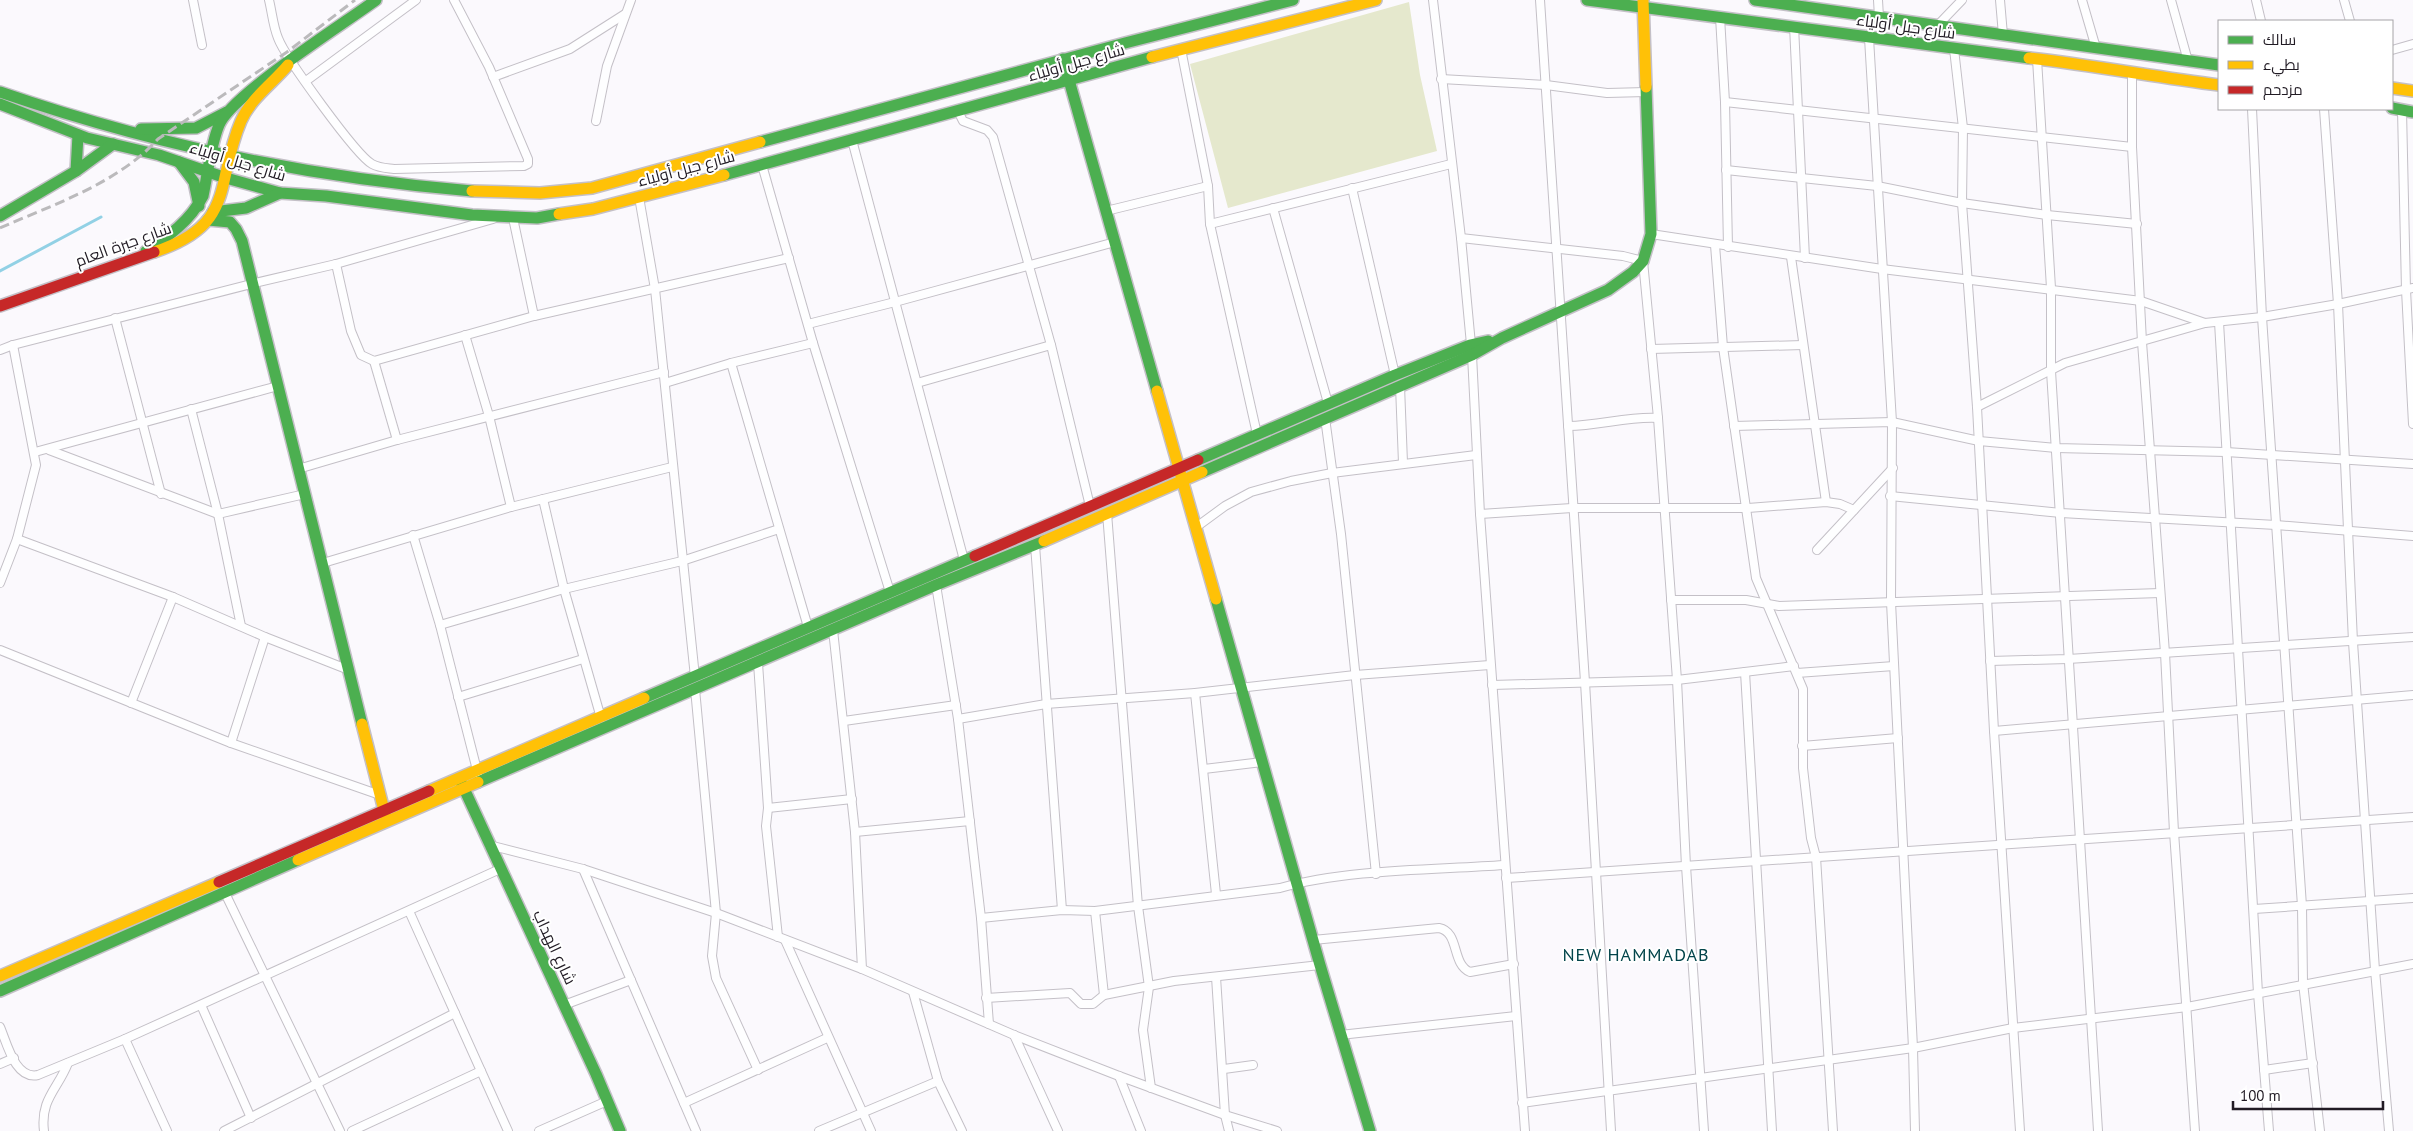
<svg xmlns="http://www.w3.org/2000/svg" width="2413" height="1131" viewBox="0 0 2413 1131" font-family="'PT Sans',Cairo,sans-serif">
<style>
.green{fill:#e5e8cd}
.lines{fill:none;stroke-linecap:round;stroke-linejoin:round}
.stream{stroke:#92d1e5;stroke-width:3}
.street-casing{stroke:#c4c0c7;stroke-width:10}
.fast-casing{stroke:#c4c0c7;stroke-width:14}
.slow-casing{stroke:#c4c0c7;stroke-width:14}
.jam-casing{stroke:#c4c0c7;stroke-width:14}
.street{stroke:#fefeff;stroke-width:8}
.fast{stroke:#4caf50;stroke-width:11}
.slow{stroke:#ffc107;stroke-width:11}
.jam{stroke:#c62828;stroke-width:11}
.rail{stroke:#bbbabc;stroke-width:3;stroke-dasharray:10 5;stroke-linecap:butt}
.labels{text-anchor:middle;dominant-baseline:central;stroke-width:4;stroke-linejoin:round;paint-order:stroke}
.street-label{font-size:16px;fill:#211b24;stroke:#fff}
.neighbourhood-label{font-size:18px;letter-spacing:1px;fill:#03454b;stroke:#fff}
</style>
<rect width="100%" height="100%" fill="#fbf9fd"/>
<path class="green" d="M1409,2L1420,75L1437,151L1228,208L1190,64Z"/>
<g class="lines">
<path class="stream" d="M0,271L101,217"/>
<defs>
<g id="street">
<path d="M193,0L202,45"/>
<path d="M269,0C272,12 273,26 278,38C285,57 356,155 372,164C379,168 386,168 394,169L524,166L528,164V159L489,67L454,0"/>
<path d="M1433,0L1461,238L1472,355L1480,514L1525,1131"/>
<path d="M1540,0L1585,682L1611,1131"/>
<path d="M1878,0L1879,17"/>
<path d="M2000,0L2003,35"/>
<path d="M2082,0L2096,48"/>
<path d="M2171,0L2188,61"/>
<path d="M2256,0L2261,21"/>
<path d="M2344,0L2350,21"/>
<path d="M1720,17L1725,102L1728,247"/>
<path d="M1794,26L1805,258"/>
<path d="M1937,26L1962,0"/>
<path d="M1869,38L1892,422L1891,602L1913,1048L1915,1131"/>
<path d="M1181,49L1208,186L1210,224L1257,434"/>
<path d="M1954,49L1963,128L1962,203L1977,407L1994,731L2020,1131"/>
<path d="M2392,50L2413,44"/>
<path d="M2037,59L2051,288V371L2098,1131"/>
<path d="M2132,74V147L2142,342L2165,653L2174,832L2195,1131"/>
<path d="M493,77L570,49L625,14"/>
<path d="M1441,79L1546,85L1607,93L1646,92"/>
<path d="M306,81L416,0"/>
<path d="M1725,102L2132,147"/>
<path d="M2252,109L2262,317L2302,906L2303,983L2320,1131"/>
<path d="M2324,109L2338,304L2353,642L2375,970L2389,1131"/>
<path d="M2402,110L2406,290L2413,424"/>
<path d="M958,111L963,121L987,130L993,137L1051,345L1090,506"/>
<path d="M596,121L607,66L631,0"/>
<path d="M852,140L964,560"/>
<path d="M762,165L813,343L890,592"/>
<path d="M1726,170L1877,186L1962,203L2047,215L2137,224"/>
<path d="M1352,188L1395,375"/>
<path d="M639,197L655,289L695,677"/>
<path d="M1273,208L1328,403"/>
<path d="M1106,211L1208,186"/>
<path d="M513,218L534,316"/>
<path d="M1210,224L1451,164"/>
<path d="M1651,234L1882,269L2141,301L2205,323"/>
<path d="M1461,238L1623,256L1643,261L1658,418L1677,680L1686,866L1704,1131"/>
<path d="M1715,245L1723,347L1756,578L1803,689V768L1811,838L1816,857L1833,1131"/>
<path d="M1791,257L1826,502"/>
<path d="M336,264L351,331L361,355L374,361L534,316L789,258"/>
<path d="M115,318L161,494"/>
<path d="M2219,322L2258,993L2269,1131"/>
<path d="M808,324L895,302L1115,242"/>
<path d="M465,335L489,416L511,507"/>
<path d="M1651,349L1803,345"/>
<path d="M0,350L13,345L255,283L336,264L493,219"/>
<path d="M374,361L397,440"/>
<path d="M731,363L808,627"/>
<path d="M665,383L731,363L813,343"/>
<path d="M917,383L1051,345"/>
<path d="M1400,386L1403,463"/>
<path d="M1977,407L2065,363L2205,323L2262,317L2338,304L2413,288"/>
<path d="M191,409L218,514L241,626"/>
<path d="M1325,418L1341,534L1376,874"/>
<path d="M1568,426C1599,426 1628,416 1658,418"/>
<path d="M1734,426L1892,422L1979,441L2056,448L2226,452L2413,464"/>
<path d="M49,450L218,514L305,494"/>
<path d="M35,452L278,386"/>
<path d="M298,469L397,440L664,372"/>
<path d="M1890,496L2061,513L2276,525L2413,536"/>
<path d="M543,499L564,589L601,718"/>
<path d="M1107,513L1138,906L1149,987L1143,1030L1151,1088"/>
<path d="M1480,514L1572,508H1748L1826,502L1840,504L1854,510"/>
<path d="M1195,528L1225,506L1251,492L1291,481L1332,473L1476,455"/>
<path d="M413,535L440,625L478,774"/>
<path d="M17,539L173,597L265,637L349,670"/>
<path d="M1035,545L1062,910"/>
<path d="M1817,550L1893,468"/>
<path d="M323,563L511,507L672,467"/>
<path d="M0,583L17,539L36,465L13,345"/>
<path d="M936,585L958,719L981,918L989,1024"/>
<path d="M1671,600H1746L1779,606L2160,593"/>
<path d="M440,625L564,589L682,561L779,529"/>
<path d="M833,630L855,832L862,969"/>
<path d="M0,650L231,743L380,795"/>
<path d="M1990,661L2068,659L2413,637"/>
<path d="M758,663L768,808L766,826L778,937"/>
<path d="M1745,672L1772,1131"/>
<path d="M1797,673L1894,666"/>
<path d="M1492,685L1677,680L1794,666"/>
<path d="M695,689L716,913L712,956L716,978L758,1070"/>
<path d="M1195,693L1216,894"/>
<path d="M458,697L583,659"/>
<path d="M131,703L173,597"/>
<path d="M958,719L1046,704L1195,693L1355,675L1490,665"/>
<path d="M844,721L956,705"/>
<path d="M1994,731L2413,695"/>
<path d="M231,743L265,637"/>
<path d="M1802,746L1898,738"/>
<path d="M1204,769L1262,762"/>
<path d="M768,808L852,799"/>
<path d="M855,832L970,821"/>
<path d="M489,845L583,869L716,913L862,969L1014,1035L1119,1076L1225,1115L1277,1131"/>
<path d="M583,869L696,1131"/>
<path d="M1506,878L2413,817"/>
<path d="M225,893L340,1131"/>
<path d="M2254,909L2413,898"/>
<path d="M409,911L508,1131"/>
<path d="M1095,911L1104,995"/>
<path d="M981,918L1062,910L1095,911L1280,888C1347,869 1434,870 1504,865"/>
<path d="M785,940L871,1131"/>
<path d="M1313,940L1439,928C1460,932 1451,964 1470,972L1514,964"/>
<path d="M1216,977L1225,1115L1229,1131"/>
<path d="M913,992L938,1081L962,1131"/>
<path d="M986,998L1070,993L1081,1004H1093L1104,995L1174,981L1320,965"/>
<path d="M201,1005L251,1118"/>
<path d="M564,1005L631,980"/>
<path d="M0,1027C7,1043 15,1080 38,1075L125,1039L500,869"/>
<path d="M1014,1035L1058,1131"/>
<path d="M1340,1035L1516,1016"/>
<path d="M125,1039L167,1131"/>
<path d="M0,1064L14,1058"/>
<path d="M1224,1069L1253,1065"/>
<path d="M2264,1070L2313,1063"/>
<path d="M1119,1076L1141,1131"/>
<path d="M684,1103L827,1038"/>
<path d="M1522,1103L1913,1048L2013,1028L2187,1007L2413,964"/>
<path d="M44,1131C40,1099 58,1089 68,1063"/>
<path d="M224,1131L455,1013"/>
<path d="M352,1131L481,1071"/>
<path d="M539,1131L607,1101"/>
<path d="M819,1131L938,1081"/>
</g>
<g id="fast">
<path d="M1587,0L2029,58"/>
<path d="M1755,0L2219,65"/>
<path d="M1063,59L1157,391"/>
<path d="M0,92C151,144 312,178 472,191"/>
<path d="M0,104L87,138L159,155L226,178L280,193L326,196L472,215L537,218L559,214"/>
<path d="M2392,108L2413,112"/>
<path d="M141,129L196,128L227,112"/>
<path d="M760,142L1125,43L1293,0"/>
<path d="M179,162L194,182L199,206"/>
<path d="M76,171L78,135"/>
<path d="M724,175L1152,57"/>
<path d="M213,212L246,208L280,193"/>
<path d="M0,216L76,171L113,144"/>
<path d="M208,220L230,222L236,229L242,241L362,724"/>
<path d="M146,251C169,236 190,221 203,196C208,173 210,147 219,125C231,95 345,23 376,0"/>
<path d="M1198,460L1395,375L1470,345L1488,341"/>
<path d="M1202,472L1472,355L1502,338L1608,290L1633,272L1643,261L1651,234L1646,87"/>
<path d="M1216,599L1320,965L1370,1131"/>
<path d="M644,698L975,556"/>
<path d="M461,782L596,1074L620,1131"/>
<path d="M478,782L936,585L1044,541"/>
<path d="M0,991L298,860"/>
</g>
<g id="slow">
<path d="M1643,0L1646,87"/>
<path d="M1152,57L1376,0"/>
<path d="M2029,58C2092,65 2155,77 2219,85"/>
<path d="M2392,88L2413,91"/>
<path d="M472,191L540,193L592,188L760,142"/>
<path d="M559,214L593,209L724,175"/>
<path d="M154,252C238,224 214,184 241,121C251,98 273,83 288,65"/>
<path d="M1157,391L1216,599"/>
<path d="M1044,541L1202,472"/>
<path d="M362,724L386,818"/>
<path d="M429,791L644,698"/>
<path d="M298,860L478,782"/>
<path d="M0,976L219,882"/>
</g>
<g id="jam">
<path d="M0,306L154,252"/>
<path d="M975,556L1198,460"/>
<path d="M219,882L429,791"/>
</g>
</defs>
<use href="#street" class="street-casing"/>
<use href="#fast" class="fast-casing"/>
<use href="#slow" class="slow-casing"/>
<use href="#jam" class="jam-casing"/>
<use href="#street" class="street"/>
<use href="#fast" class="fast"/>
<use href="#slow" class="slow"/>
<use href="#jam" class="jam"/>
<path class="rail" d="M0,228C54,204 117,184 158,139L287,52L355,0"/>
</g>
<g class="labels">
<g class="street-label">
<text transform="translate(1906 26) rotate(8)">شارع جبل أولياء</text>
<text transform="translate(1076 62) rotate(-16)">شارع جبل أولياء</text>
<text transform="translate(238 161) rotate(17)">شارع جبل أولياء</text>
<text transform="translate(686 168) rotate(-15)">شارع جبل أولياء</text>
<text transform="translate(123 244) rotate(-20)">شارع جبرة العام</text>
<text transform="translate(555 947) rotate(65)">شارع الهداب</text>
</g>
<g class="neighbourhood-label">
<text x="1636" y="954">NEW HAMMADAB</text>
</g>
</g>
<rect x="2218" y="20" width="175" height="90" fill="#ffffff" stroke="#a6a4a7"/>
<rect x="2228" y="36" width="25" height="8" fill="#4caf50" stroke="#a6a4a7"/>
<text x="2263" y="45" font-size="15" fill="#211b24">سالك</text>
<rect x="2228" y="61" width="25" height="8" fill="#ffc107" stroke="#a6a4a7"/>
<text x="2263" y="70" font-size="15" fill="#211b24">بطيء</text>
<rect x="2228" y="86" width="25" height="8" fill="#c62828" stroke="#a6a4a7"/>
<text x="2263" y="95" font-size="15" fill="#211b24">مزدحم</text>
<path d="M2233 1101v8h150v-8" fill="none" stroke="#211b24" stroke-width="2.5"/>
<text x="2240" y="1101" font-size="15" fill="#211b24" stroke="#ffffff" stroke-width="4" paint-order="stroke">100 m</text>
</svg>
